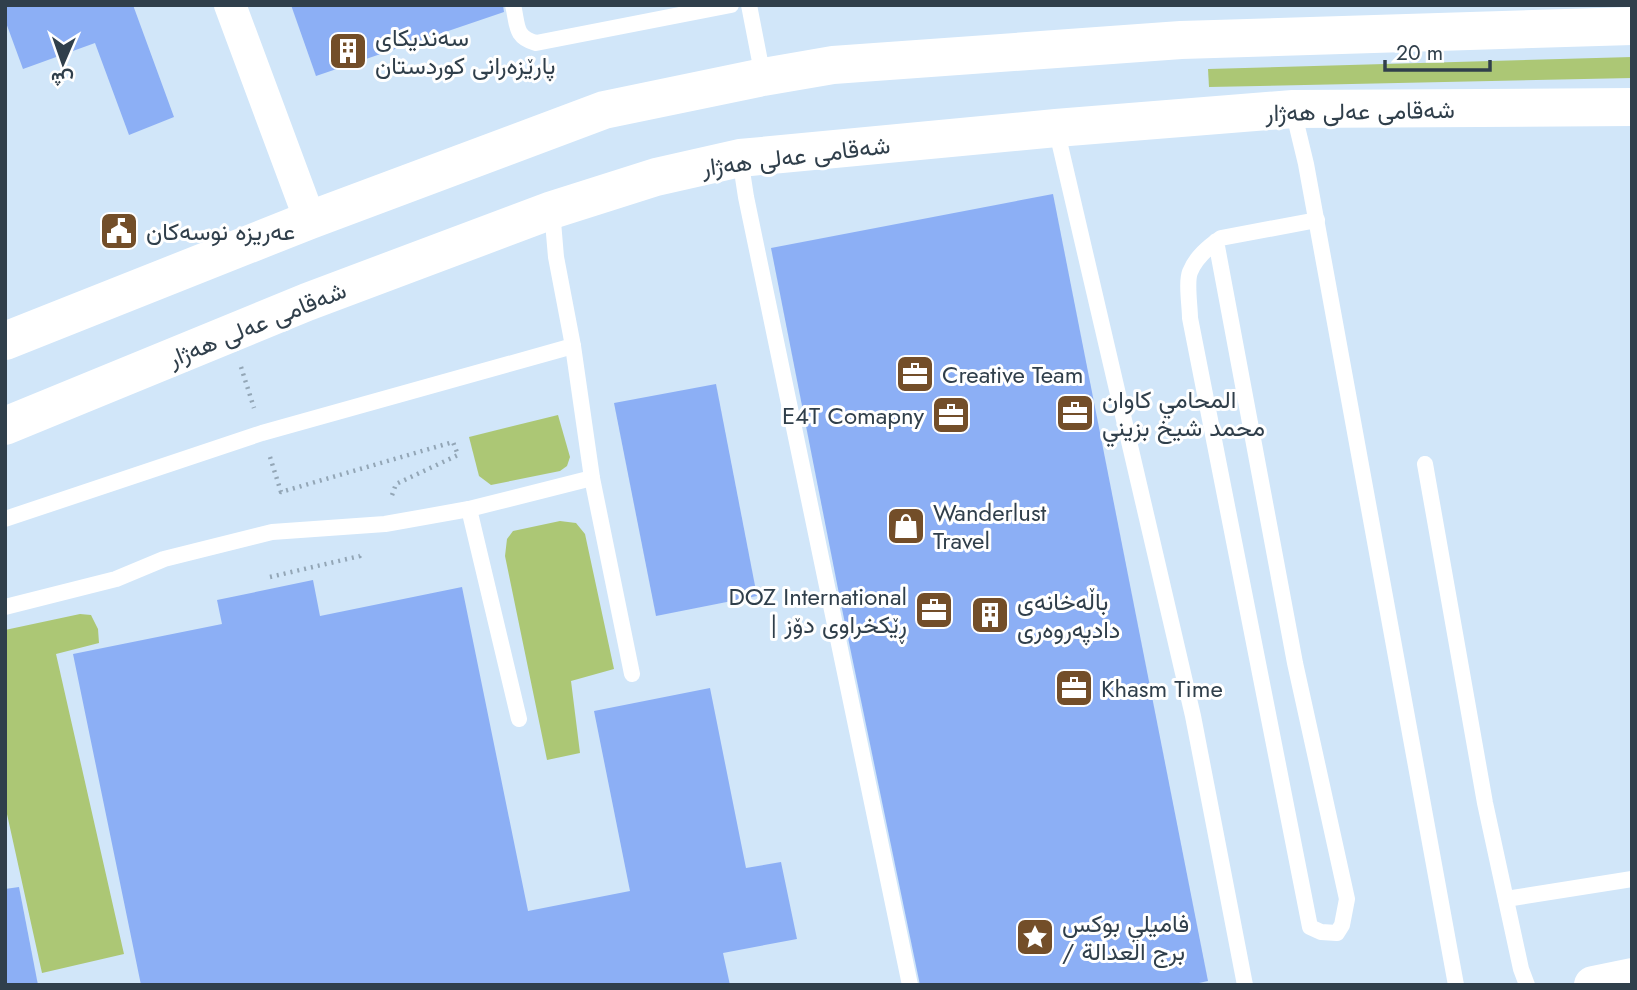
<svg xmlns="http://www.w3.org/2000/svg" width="1637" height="990" viewBox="0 0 1637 990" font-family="Jost,Vazirmatn,sans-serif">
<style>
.green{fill:#acc775}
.building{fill:#8caff5}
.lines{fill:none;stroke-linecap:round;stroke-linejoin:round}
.path{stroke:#93a6b6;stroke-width:4.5;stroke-dasharray:2 5;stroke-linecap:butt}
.service{stroke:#fff;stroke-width:16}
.minor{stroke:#fff;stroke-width:32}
.tertiary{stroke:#fff;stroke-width:38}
.secondary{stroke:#fff;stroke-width:38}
.labels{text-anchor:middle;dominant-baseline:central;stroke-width:6;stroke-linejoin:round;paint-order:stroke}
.poi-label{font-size:24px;fill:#303f4b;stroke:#fff;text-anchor:start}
.street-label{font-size:24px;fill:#303f4b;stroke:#fff}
</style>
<rect width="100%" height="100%" fill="#d1e6f9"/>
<g class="green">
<path d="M1632,57V78L1209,87L1208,69Z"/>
<path d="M558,415L570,457L567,466L560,471L491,485L479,476L469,437Z"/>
<path d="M560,521L576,523L585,534L614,669L571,681L580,753L547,760L505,556L507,539L513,531Z"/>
<path d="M80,614L91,615L98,629L99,643L56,654L124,954L42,973L5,805V630Z"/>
</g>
<g class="building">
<path d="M5,5H133L174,117L129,135L95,43L23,69L5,20Z"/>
<path d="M291,5H503L504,12L316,76Z"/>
<path d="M1053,194L1208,981L1190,985H920L841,604L771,248Z"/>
<path d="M716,384L757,596L656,616L614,403Z"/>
<path d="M313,580L320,616L462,587L528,911L630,891L594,711L710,688L746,868L781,862L797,939L723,953L730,985H141L73,654L222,624L217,600Z"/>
<path d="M19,887L38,985H5V889Z"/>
</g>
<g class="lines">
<g class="path">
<path d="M241,367L254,408"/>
<path d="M270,457L281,492L453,442L458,455L396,484L391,498"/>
<path d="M270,577L360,556L363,552"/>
</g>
<g class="service">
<path d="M513,5C518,25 514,37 536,43L731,5"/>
<path d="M749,5L763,77"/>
<path d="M1293,110L1306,164L1456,985"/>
<path d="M1056,128L1193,716L1245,985"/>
<path d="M740,158L746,197L910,985"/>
<path d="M552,210L556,257L573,346L592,478L632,674"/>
<path d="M1216,241L1295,663L1347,899L1342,925L1337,933L1321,932L1310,927L1190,318C1190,307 1186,282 1190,272C1196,257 1208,247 1221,238L1317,220"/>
<path d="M1425,464L1485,803L1521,969L1527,985"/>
<path d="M469,509L519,719"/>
<path d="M5,519L262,433L573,346"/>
<path d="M5,607L116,579L164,559L272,532L385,524L469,509L592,478"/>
<path d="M1506,899L1632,879"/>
</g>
<path class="minor" d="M230,5L310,220"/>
<path class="tertiary" d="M1593,985L1632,977"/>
<g class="secondary">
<path d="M5,341L310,220L604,110L763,77L833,65L1181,40L1632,26"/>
<path d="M5,426L307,302L552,210L656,177L740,158L1056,128L1293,109L1632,107"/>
</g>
</g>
<defs>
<symbol id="building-square" viewBox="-11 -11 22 22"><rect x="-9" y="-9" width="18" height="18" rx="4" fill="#734e29" stroke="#fff"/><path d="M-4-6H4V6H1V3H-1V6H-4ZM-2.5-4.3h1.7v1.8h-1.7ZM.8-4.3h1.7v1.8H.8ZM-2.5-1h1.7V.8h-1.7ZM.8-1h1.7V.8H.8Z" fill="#fff"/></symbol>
<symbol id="civic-square" viewBox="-11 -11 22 22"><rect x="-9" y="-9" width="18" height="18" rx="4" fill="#734e29" stroke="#fff"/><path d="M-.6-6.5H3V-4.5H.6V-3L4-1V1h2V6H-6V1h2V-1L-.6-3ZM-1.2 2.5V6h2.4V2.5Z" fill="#fff"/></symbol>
<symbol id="office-square" viewBox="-11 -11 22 22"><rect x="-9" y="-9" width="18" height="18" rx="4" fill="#734e29" stroke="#fff"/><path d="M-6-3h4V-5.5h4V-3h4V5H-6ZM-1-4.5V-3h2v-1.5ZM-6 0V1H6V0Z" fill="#fff"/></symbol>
<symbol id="shop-square" viewBox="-11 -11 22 22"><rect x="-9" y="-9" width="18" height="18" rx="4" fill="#734e29" stroke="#fff"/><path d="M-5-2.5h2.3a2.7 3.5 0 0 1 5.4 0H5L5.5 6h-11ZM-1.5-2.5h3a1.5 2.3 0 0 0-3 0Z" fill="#fff"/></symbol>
<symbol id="sight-square" viewBox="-11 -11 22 22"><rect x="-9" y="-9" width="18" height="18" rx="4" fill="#734e29" stroke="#fff"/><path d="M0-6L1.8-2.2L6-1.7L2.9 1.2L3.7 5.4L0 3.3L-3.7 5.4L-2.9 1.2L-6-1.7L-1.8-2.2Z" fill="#fff"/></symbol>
</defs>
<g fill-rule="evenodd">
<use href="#building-square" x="326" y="29" width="44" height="44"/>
<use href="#civic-square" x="97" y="209" width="44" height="44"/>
<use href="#office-square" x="893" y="352" width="44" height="44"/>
<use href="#office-square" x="1053" y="391" width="44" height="44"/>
<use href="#office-square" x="929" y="393" width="44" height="44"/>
<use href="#shop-square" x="884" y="504" width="44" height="44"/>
<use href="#office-square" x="912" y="588" width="44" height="44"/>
<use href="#building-square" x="968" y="593" width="44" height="44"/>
<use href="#office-square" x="1052" y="666" width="44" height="44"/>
<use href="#sight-square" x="1013" y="915" width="44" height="44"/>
</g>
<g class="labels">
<g class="poi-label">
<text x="375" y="37">سەندیکای<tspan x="375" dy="28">پارێزەرانی کوردستان</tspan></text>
<text x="146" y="231">عەریزە نوسەکان</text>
<text x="942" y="374">Creative Team</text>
<text x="1102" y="399">المحامي كاوان<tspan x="1102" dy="28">محمد شيخ بزيني</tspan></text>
<text x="924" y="415" text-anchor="end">E4T Comapny</text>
<text x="933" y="512">Wanderlust<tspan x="933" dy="28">Travel</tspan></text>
<text x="907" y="596" text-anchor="end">DOZ International<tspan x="907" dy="28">| ڕێکخراوی دۆز</tspan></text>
<text x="1017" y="601">باڵەخانەی<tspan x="1017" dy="28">دادپەروەری</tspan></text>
<text x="1101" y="688">Khasm Time</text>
<text x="1062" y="923">فاميلي بوكس<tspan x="1062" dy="28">/ برج العدالة</tspan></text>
</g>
<g class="street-label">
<text transform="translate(1360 111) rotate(-1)">شەقامی عەلی هەژار</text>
<text transform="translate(796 156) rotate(-7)">شەقامی عەلی هەژار</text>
<text transform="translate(257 324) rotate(-22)">شەقامی عەلی هەژار</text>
</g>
</g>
<rect width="1637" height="990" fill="none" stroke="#303f4b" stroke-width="14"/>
<g transform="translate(63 63) rotate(182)" stroke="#ffffff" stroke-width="5" paint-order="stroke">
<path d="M0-5L12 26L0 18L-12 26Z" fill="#303f4b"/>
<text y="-10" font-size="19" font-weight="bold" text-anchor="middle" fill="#303f4b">ش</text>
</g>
<path d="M1385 60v10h105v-10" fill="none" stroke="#303f4b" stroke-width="3.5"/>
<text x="1396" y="60" font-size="21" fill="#303f4b" stroke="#ffffff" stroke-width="5" paint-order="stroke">20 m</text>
</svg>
